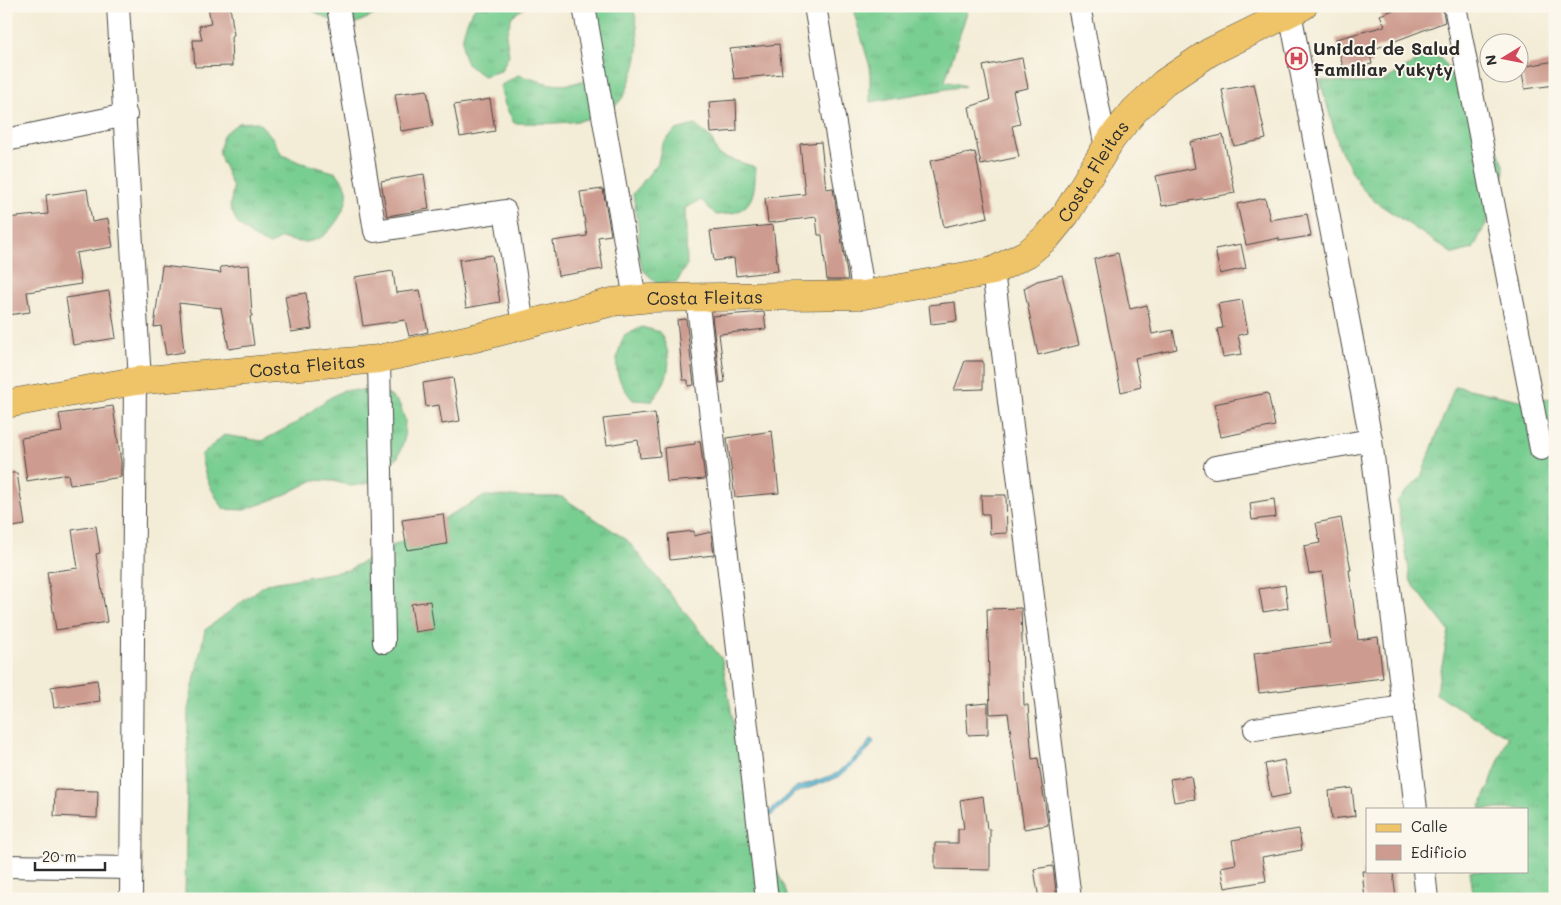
<svg xmlns="http://www.w3.org/2000/svg" width="1561" height="905" viewBox="0 0 1561 905" font-family="Mali,sans-serif">
<style>
.grass{fill:url(#grass-tufts);stroke:#527c5e}
.water{fill:url(#water-ripples);stroke:#40707f}
.building{fill:#cd9b8f}
.lines{fill:none;stroke-linecap:round;stroke-linejoin:round}
.minor-casing{stroke:#494845;stroke-width:24}
.major-casing{stroke:#494845;stroke-width:29}
.minor{stroke:#fff;stroke-width:22}
.major{stroke:#efc469;stroke-width:28}
.labels{text-anchor:middle;dominant-baseline:central;stroke-width:4;stroke-linejoin:round;paint-order:stroke}
.poi-label{font-size:18px;font-weight:bold;fill:#2b2b2b;stroke:#fbf7ec;text-anchor:start}
.street-label{font-size:18px;fill:#2b2b2b;stroke:#fbf7ec}
</style>
<defs>
<pattern id="grass-tufts" width="24" height="20" patternUnits="userSpaceOnUse" patternTransform="scale(1.25)"><rect width="24" height="20" fill="#78cd91"/><path d="M3 7l-1-3M5 7V3M7 7l1-3M15 17l-1-3M17 17v-4M19 17l1-3" fill="none" stroke="#68b07d"/></pattern>
<pattern id="water-ripples" width="26" height="14" patternUnits="userSpaceOnUse" patternTransform="scale(1.25)"><rect width="26" height="14" fill="#54b6d3"/><path d="M2 4q2-2 4 0t4 0M15 11q2-2 4 0t4 0" fill="none" stroke="#4694ab"/></pattern>
</defs>
<rect width="100%" height="100%" fill="#fbf7ec"/>
<filter id="ink" filterUnits="userSpaceOnUse"><feTurbulence type="fractalNoise" baseFrequency=".02" numOctaves="2"/><feDisplacementMap in="SourceGraphic" scale="10" xChannelSelector="R" yChannelSelector="G"/><feConvolveMatrix kernelMatrix="1 2 1 2 8 2 1 2 1" color-interpolation-filters="sRGB"/></filter>
<filter id="wash" filterUnits="userSpaceOnUse"><feTurbulence type="fractalNoise" baseFrequency=".0096" numOctaves="4" result="noise"/><feDisplacementMap in="SourceGraphic" scale="20" xChannelSelector="R" yChannelSelector="G"/><feGaussianBlur stdDeviation="1.12" result="paint"/><feColorMatrix in="noise" values="0 0 0 0 0 0 0 0 0 0 0 0 0 0 0 0 0 1.4 0 .05"/><feComposite in="paint" operator="in"/></filter>
<g filter="url(#wash)">
<rect width="100%" height="100%" fill="#f3ecd6"/>
<g class="grass">
<path d="M312,6H393L346,28L313,11Z"/>
<path d="M476,6H527L512,16L506,35L509,55L501,71L483,76C479,72 470,68 467,63C457,45 465,21 476,6Z"/>
<path d="M586,6L633,7C639,29 641,54 632,75C629,82 627,91 623,97C603,128 545,123 514,123L505,105L500,86L518,75C550,84 561,91 594,76Z"/>
<path d="M852,6H969L945,81L965,86L870,102V67Z"/>
<path d="M1425,56L1440,58L1474,93L1504,165L1503,190L1473,249L1453,254L1373,200L1360,186L1339,147L1320,80L1356,83L1384,81Z"/>
<path d="M258,122L272,137L282,155L299,162L337,173C340,178 346,185 347,190C350,206 330,236 315,240C302,244 293,241 281,238L270,245L252,236L238,224L230,207L233,188L219,153L223,135L238,123Z"/>
<path d="M695,125L711,138L718,155L755,167C756,199 750,214 716,215L701,200L685,208L687,264L677,282L658,284L643,270L638,252L639,232L633,194L658,163L662,144L676,130Z"/>
<path d="M642,327L660,332C674,359 671,377 652,401L633,400C613,376 613,364 624,336Z"/>
<path d="M1455,386L1519,400L1555,398V899H1474L1470,871H1527V809H1480L1508,737L1436,694L1449,631L1411,582L1397,501L1421,477Z"/>
<path d="M344,390L384,391L399,403L405,420L404,440L398,457L370,483L351,486L333,481L314,480L280,497L244,510L224,509C211,491 204,476 201,455L224,435L262,441L296,423L326,400Z"/>
<path d="M485,496L562,497L627,540L722,659L750,817L785,888L788,899H185L188,710L205,630L266,584L348,570Z"/>
</g>
<path class="water" d="M871,738L874,742L867,752L839,777L795,793L771,816L768,813L795,788L838,773L865,748Z"/>
<g id="blocks">
<g class="building">
<path d="M208,6H230L234,35L231,36L232,66L195,67L193,40H202L199,26L211,24Z"/>
<path d="M1404,6H1442L1445,22L1369,51L1372,64L1344,71L1336,39L1385,26L1380,15Z"/>
<path d="M779,44L782,74L734,79L730,49Z"/>
<path d="M1022,58L1028,88L1013,91L1020,124L1012,126L1019,157L981,165L969,107L990,100L983,66Z"/>
<path d="M1555,61V85L1525,89L1521,67Z"/>
<path d="M1254,84L1266,139L1234,146L1222,90Z"/>
<path d="M427,90L433,126L401,131L395,94Z"/>
<path d="M490,99L495,131L460,137L454,105Z"/>
<path d="M736,100L737,131L711,133L709,102Z"/>
<path d="M1223,135L1235,193L1162,206L1156,176L1195,168L1190,142Z"/>
<path d="M821,142L826,189L833,188L848,280H827L822,235H818L816,217L768,223L765,198L805,194L800,144Z"/>
<path d="M975,152L988,217L944,227L930,161Z"/>
<path d="M424,174L429,209L387,216L381,181Z"/>
<path d="M87,189L92,222L108,219L113,247L76,253L81,284L27,292L30,312L8,315L6,301V218L48,214L46,195Z"/>
<path d="M603,189L611,235L598,237L603,269L558,276L553,241L587,236L580,192Z"/>
<path d="M1265,198L1270,220L1307,214L1311,236L1279,241V238L1246,245L1237,204Z"/>
<path d="M773,225L778,271L736,276L734,258L714,261L710,231Z"/>
<path d="M1241,244L1246,268L1220,274L1215,249Z"/>
<path d="M1118,253L1130,309L1147,305L1152,334L1173,330L1177,349L1135,358L1141,387L1121,392L1094,259Z"/>
<path d="M492,255L500,302L466,308L459,260Z"/>
<path d="M249,265L252,316L250,317L254,345L229,349L221,308L179,303L184,352L166,355L161,326L154,327L162,266L221,273L220,267Z"/>
<path d="M393,271L396,293L420,290L428,332L409,336L405,320L363,326L355,277Z"/>
<path d="M1062,275L1079,345L1038,355L1024,288L1037,281Z"/>
<path d="M109,291L116,338L73,345L66,298Z"/>
<path d="M306,293L312,329L291,332L285,296Z"/>
<path d="M1242,300L1248,333L1238,335L1242,354L1223,357L1217,329L1223,328L1218,304Z"/>
<path d="M955,302L957,321L931,324L929,305Z"/>
<path d="M764,312L766,329L719,334L725,382L720,383L712,316Z"/>
<path d="M686,319L694,385L688,386V380H683L677,320Z"/>
<path d="M965,361H983V389L954,390Z"/>
<path d="M453,378L460,421L442,424L439,405L426,407L423,383Z"/>
<path d="M1268,393L1275,426L1221,437L1214,404Z"/>
<path d="M113,406L121,462V477L70,485L68,474L27,481L21,438L62,432L59,414Z"/>
<path d="M655,413L660,456L640,458L638,440L607,445L603,419Z"/>
<path d="M772,431L779,493L735,497L727,438Z"/>
<path d="M695,441H700L705,479L667,482L664,448L695,444Z"/>
<path d="M6,473H17L25,525L6,528Z"/>
<path d="M981,495H1006L1007,533L990,534L989,514H982Z"/>
<path d="M1274,499L1276,517L1252,520L1250,503Z"/>
<path d="M443,514L447,544L407,550L402,520Z"/>
<path d="M1341,518L1351,570H1349L1358,640L1378,637L1383,678L1259,693L1254,653L1331,643L1322,572L1309,574L1304,546L1320,543L1316,523Z"/>
<path d="M96,526L100,553L96,554L107,622L56,630L47,572L78,568L72,530Z"/>
<path d="M694,531V536L711,532L714,555L670,560L668,534Z"/>
<path d="M1285,585L1288,608L1263,612L1259,589Z"/>
<path d="M430,601L434,629L415,632L411,604Z"/>
<path d="M1021,608L1024,705H1028L1032,759L1038,758L1048,825L1024,829L1008,713L990,714L987,609Z"/>
<path d="M97,680L100,701L54,708L51,687Z"/>
<path d="M988,703V734L968,735L966,705Z"/>
<path d="M1284,760L1290,794L1271,798L1265,764Z"/>
<path d="M1191,776L1195,799L1174,802L1170,779Z"/>
<path d="M1352,788L1355,816L1332,819L1329,791Z"/>
<path d="M55,790L98,791L97,818L54,816Z"/>
<path d="M983,796L987,829H990V870L935,869V843H958V829H964L960,800Z"/>
<path d="M1299,829L1302,850L1262,857L1266,881L1225,888L1221,867L1236,864L1232,840Z"/>
<path d="M1053,866L1057,899H1039L1034,869Z"/>
<path d="M1362,871H1393L1396,899H1365Z"/>
</g>
</g>
</g>
<g filter="url(#ink)">
<use href="#blocks" fill-opacity="0" stroke="#494845" stroke-width="1"/>
<g class="lines">
<defs>
<g id="minor">
<path d="M118,6L140,381"/>
<path d="M338,6L375,231L505,211L523,325"/>
<path d="M584,6L635,299"/>
<path d="M815,6L864,295"/>
<path d="M1079,6L1106,148"/>
<path d="M1455,6L1541,449"/>
<path d="M1290,12L1371,440L1416,809"/>
<path d="M6,140L126,115"/>
<path d="M993,271L1070,899"/>
<path d="M697,297L767,899"/>
<path d="M379,359L384,642"/>
<path d="M1215,467L1371,440"/>
<path d="M1255,729L1404,707"/>
<path d="M6,866L131,868"/>
<path d="M1424,871L1427,899"/>
<path d="M131,899L135,381"/>
</g>
<g id="major">
<path id="s1" d="M6,404L135,381L379,359L479,337L612,302L651,298L864,295L993,271L1028,253L1048,236L1066,214L1112,138L1135,110L1164,83L1210,52L1303,6"/>
</g>
</defs>
<use href="#minor" class="minor-casing"/>
<use href="#major" class="major-casing"/>
<use href="#minor" class="minor"/>
<use href="#major" class="major"/>
</g>
</g>
<defs>
<symbol id="hospital-ring" viewBox="-11 -11 22 22"><circle r="9.5" fill="#fbf7ec" stroke="#d1495b" stroke-width="1.5"/><path d="M-5-5h3v3.5h4V-5h3V5h-3V1.5h-4V5h-3Z" fill="#d1495b"/></symbol>
</defs>
<g fill-rule="evenodd">
<use href="#hospital-ring" x="1284" y="46" width="25" height="25"/>
</g>
<g class="labels">
<g class="poi-label">
<text x="1313" y="48">Unidad de Salud<tspan x="1313" dy="21">Familiar Yukyty</tspan></text>
</g>
<g class="street-label">
<text stroke="none"><textPath href="#s1" startOffset="1144">Costa Fleitas</textPath></text>
<text stroke="none"><textPath href="#s1" startOffset="709">Costa Fleitas</textPath></text>
<text stroke="none"><textPath href="#s1" startOffset="304">Costa Fleitas</textPath></text>
</g>
</g>
<rect width="1561" height="905" fill="none" stroke="#fbf7ec" stroke-width="25"/>
<rect x="1366" y="808" width="162" height="65" fill="#fbf7ec" stroke="#a8a59f"/>
<rect x="1376" y="824" width="25" height="8" fill="#efc469" stroke="#a8a59f"/>
<text x="1411" y="832" font-size="15" fill="#2b2b2b">Calle</text>
<rect x="1376" y="845" width="25" height="15" fill="#cd9b8f" stroke="#a8a59f"/>
<text x="1411" y="858" font-size="15" fill="#2b2b2b">Edificio</text>
<g transform="translate(1504 58) rotate(260)"><circle r="24" fill="#fbf7ec" stroke="#a8a59f"/>
<path d="M0-4L9 19L0 12L-9 19Z" fill="#d1495b"/>
<text y="-8" font-size="14" font-weight="bold" text-anchor="middle" fill="#2b2b2b">N</text>
</g>
<path d="M35 862v8h70v-8" fill="none" stroke="#2b2b2b" stroke-width="2.5"/>
<text x="42" y="862" font-size="15" fill="#2b2b2b" stroke="#fbf7ec" stroke-width="4" paint-order="stroke">20 m</text>
</svg>
